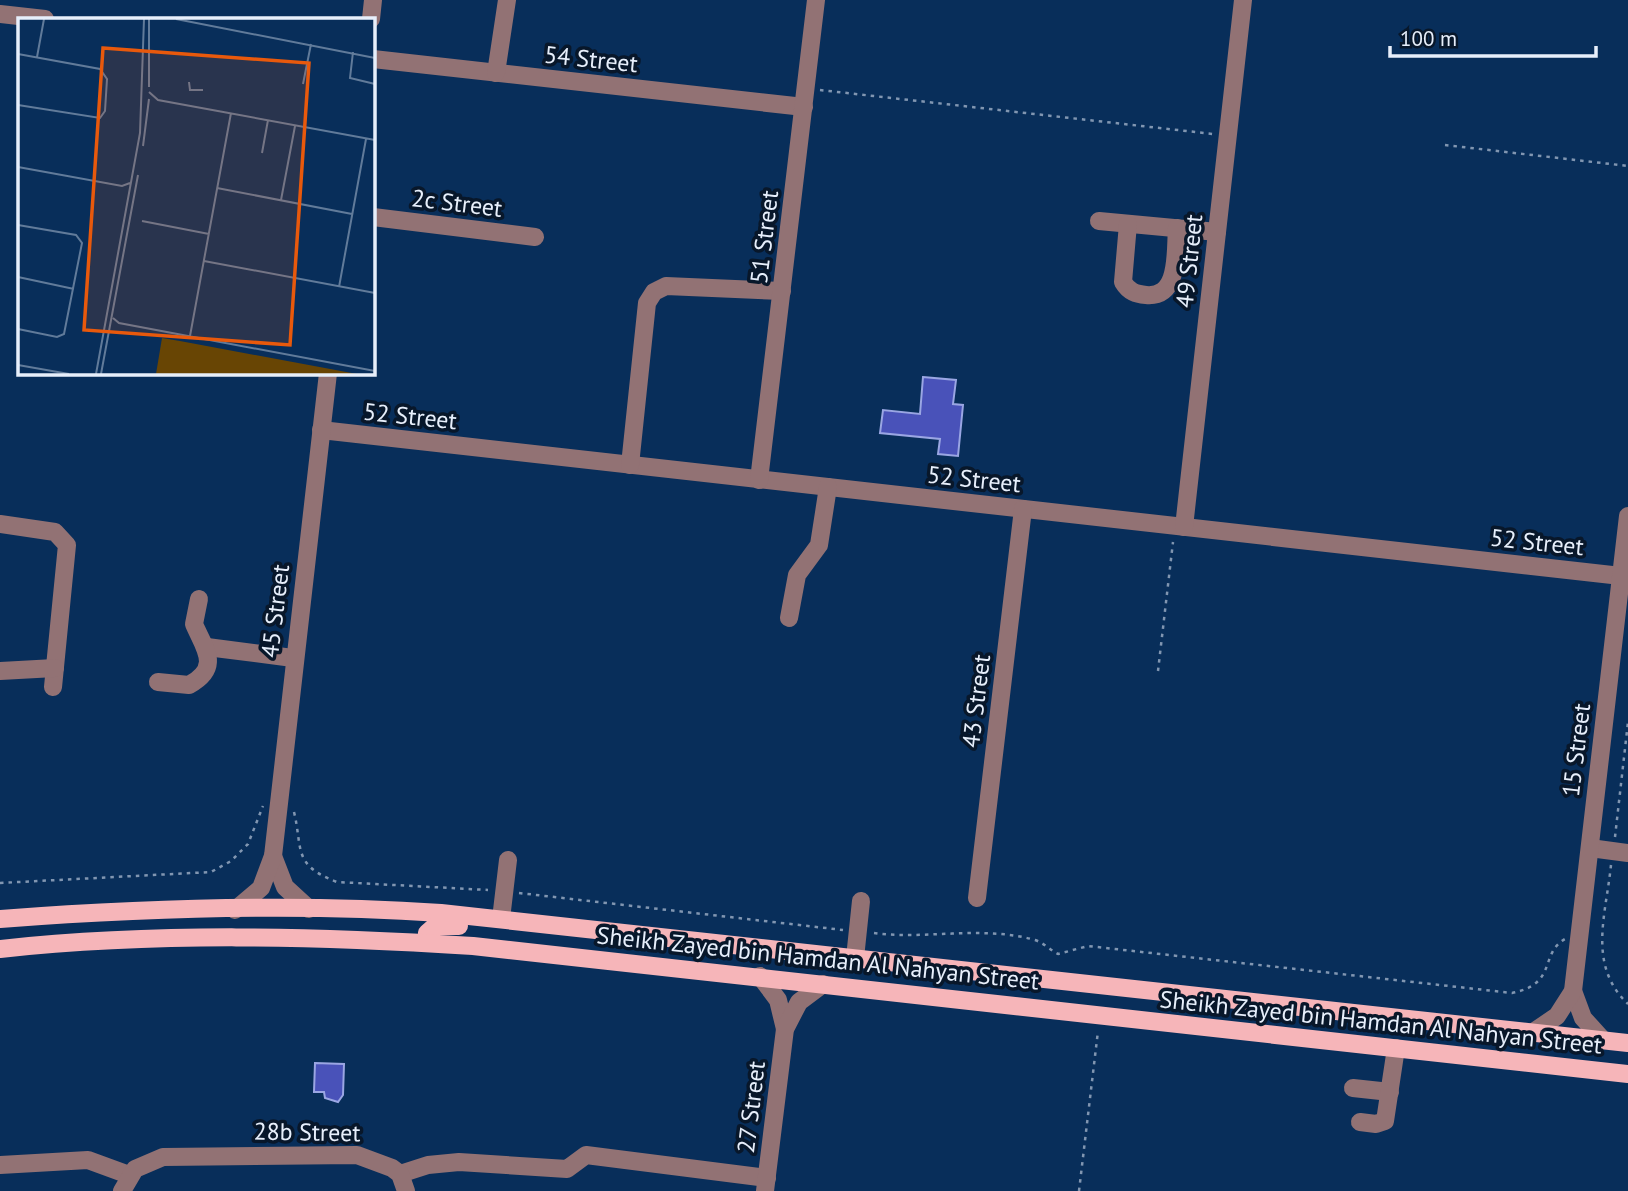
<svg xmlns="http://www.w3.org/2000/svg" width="1628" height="1191" viewBox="0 0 1628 1191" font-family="'PT Sans',sans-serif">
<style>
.building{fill:#4952b9;stroke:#9aa6e3;stroke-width:2}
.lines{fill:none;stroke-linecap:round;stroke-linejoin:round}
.path{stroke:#8196b1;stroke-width:2.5;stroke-dasharray:3.5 5;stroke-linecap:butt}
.minor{stroke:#927274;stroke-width:18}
.major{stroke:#f6b5b9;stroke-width:18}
.labels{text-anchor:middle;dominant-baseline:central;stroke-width:7;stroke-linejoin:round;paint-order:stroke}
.street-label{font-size:24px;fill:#e7effb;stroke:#08172a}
.inset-road{fill:none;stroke:#617b9a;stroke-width:2}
.view{fill:#e8590c;fill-opacity:0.15;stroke:#e8590c;stroke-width:3.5}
.inset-edge{fill:none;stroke:#e7effb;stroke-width:3.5}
</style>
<rect width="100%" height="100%" fill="#082e5a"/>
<g class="building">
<path d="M923,377L956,380L953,404L963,405L958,456L938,454L940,439L880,433L883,410L920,414Z"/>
<path d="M315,1063L344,1064L343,1095L338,1102L325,1098L324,1092H314Z"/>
</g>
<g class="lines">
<g class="path">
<path d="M820,90L1213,134"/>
<path d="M1445,145L1628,166"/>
<path d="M1158,671L1173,542"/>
<path d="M294,812C303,849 292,865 337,882L488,890"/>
<path d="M1615,837L1628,722"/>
<path d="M1611,865C1606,915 1587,965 1628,1004"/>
<path d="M0,883L211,872L231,861L248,844L263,806"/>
<path d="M519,893L843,930"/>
<path d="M874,933C927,940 982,925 1035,940C1044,943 1050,950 1058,954L1088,946L1512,993C1558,984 1539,954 1565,939"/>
<path d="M1079,1191L1098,1031"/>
</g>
<g class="minor">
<path d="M0,14L45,19"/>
<path d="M371,19L373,0"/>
<path d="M373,59L804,107"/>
<path d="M496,73L507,0"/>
<path d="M373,217L535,237"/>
<path d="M1099,221L1217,232"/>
<path d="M1128,224L1123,282C1129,292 1136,294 1146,295C1180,298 1175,252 1177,228"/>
<path d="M321,430L1621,576"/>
<path d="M630,465L647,303L654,292L666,286L782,291"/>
<path d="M759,480L816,0"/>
<path d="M0,524L55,532L67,545L53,687"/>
<path d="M1184,527L1243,0"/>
<path d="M789,618L797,575L819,545L828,487"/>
<path d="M207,647L293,658"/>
<path d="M0,671L55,668"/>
<path d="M158,682L189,685C222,667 204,648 194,624L199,599"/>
<path d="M1590,848L1628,853"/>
<path d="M273,856L285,887L309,909"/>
<path d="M977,898L1023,509"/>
<path d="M235,910L261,888L273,856L328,373"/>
<path d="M501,919L508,860"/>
<path d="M855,958L861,901"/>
<path d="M760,976L778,1000L785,1029"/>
<path d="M1573,991L1583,1018L1603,1040"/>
<path d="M1532,1033L1557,1016L1573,991L1628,516"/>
<path d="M1353,1088L1390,1092"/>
<path d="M1360,1122L1376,1124L1385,1121L1396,1048"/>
<path d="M0,1165L88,1160L129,1175"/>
<path d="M400,1174L428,1165L459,1162L567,1169L586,1155L767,1178"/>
<path d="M122,1191L135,1169L163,1157L357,1155L392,1168L400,1174L406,1191"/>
<path d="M765,1191L785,1029L799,1002L823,984"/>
</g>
<g class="major">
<path d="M0,919C146,908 295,903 441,913L1628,1043"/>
<path d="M426,943L427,933L435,926H459"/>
<path d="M0,949C157,932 315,936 473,946L1628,1074"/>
</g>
</g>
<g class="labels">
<g class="street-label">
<text transform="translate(591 59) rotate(6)">54 Street</text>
<text transform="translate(457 203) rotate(7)">2c Street</text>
<text transform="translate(764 237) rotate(-83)">51 Street</text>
<text transform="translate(1189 261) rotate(-84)">49 Street</text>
<text transform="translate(410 416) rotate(6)">52 Street</text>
<text transform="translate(974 479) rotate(6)">52 Street</text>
<text transform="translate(1537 542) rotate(6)">52 Street</text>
<text transform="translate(275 611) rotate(-83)">45 Street</text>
<text transform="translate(976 701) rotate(-83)">43 Street</text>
<text transform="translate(1576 750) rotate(-83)">15 Street</text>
<text transform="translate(818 958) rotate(6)">Sheikh Zayed bin Hamdan Al Nahyan Street</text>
<text transform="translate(1381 1022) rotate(6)">Sheikh Zayed bin Hamdan Al Nahyan Street</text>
<text transform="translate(751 1107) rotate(-83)">27 Street</text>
<text transform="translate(307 1132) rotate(1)">28b Street</text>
</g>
</g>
<g transform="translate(18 18)">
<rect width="357" height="357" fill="#082e5a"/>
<path d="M144,320L162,323L339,356H138Z" fill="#684504"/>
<path class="inset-road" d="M131,1V69M158,1L357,40M335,34L332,60L357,66M0,36L82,51L89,61L87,93L82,100L0,87M19,39L26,1M171,64L172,72H185M285,66L293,26M131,74L140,82L357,122M125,128L131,81M244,135L250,102M0,149L104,168L112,165M199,170L334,196M263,182L277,108M124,203L191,216M0,207L58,217L64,225L46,316L39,319L0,311M186,243L357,275M0,259L56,271M321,269L348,121M95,300L101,305L357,353M172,318L213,95M0,347L51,356M78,356L122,115L126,1M83,356L120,157"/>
<path class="view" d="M85,30L291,45L272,327L66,312Z"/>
<rect width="357" height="357" class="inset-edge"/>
</g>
<path d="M1390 46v10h206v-10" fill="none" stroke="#e7effb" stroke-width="3.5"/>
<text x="1400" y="46" font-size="21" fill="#e7effb" stroke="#08172a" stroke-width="5" paint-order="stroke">100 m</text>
</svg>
